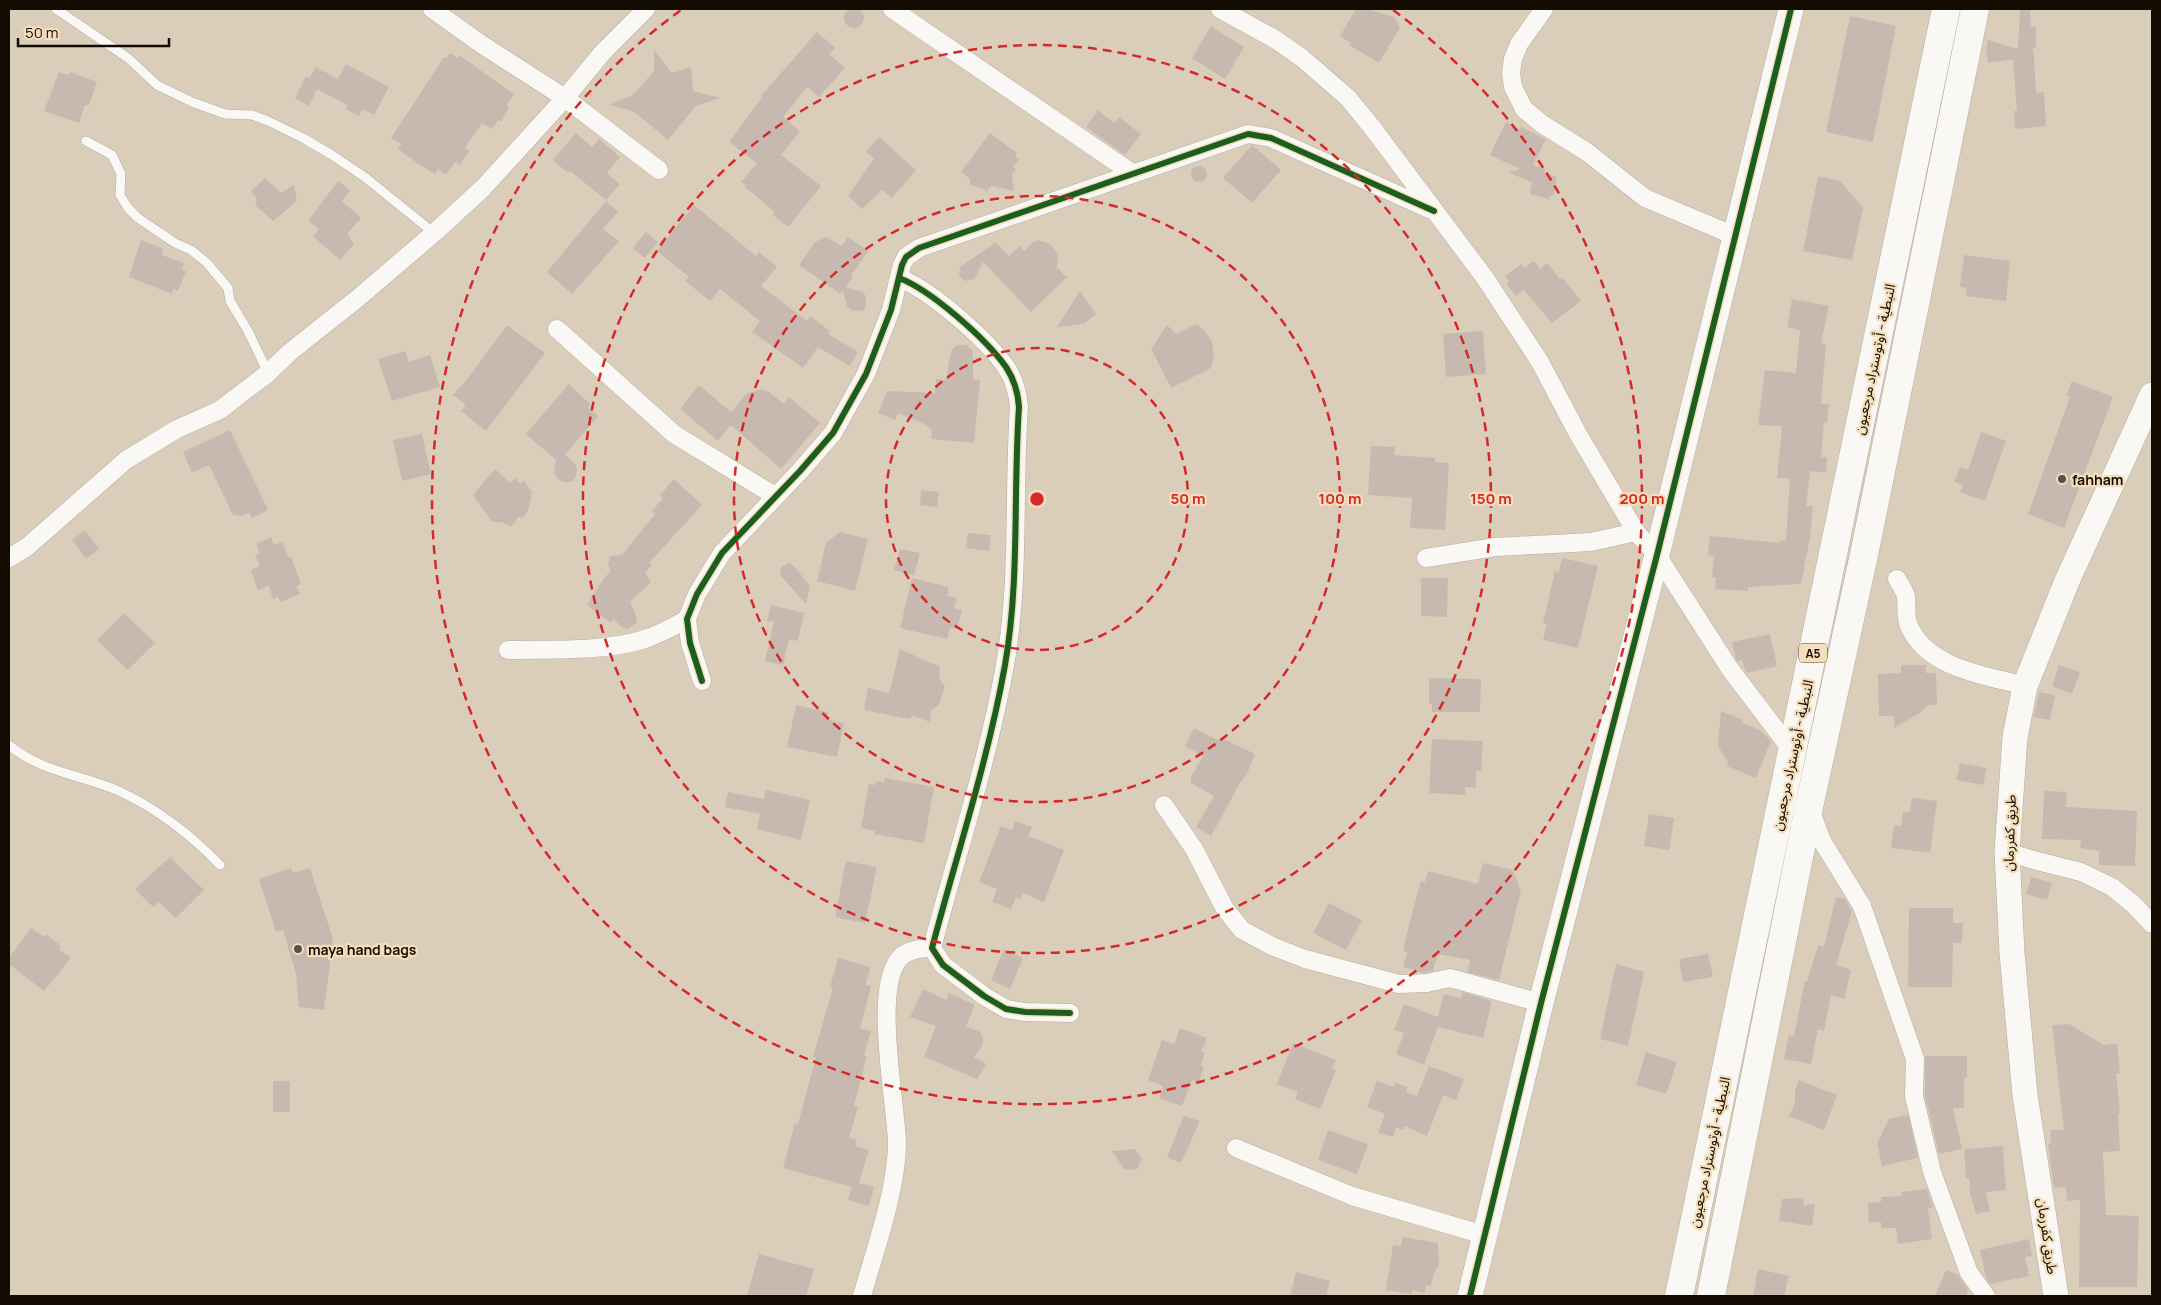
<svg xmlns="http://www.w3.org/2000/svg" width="2161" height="1305" viewBox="0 0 2161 1305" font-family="Manrope,'Noto Sans Arabic',sans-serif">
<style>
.building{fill:#c7b9b0}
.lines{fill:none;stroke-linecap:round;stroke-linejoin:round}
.lane-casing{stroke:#b6ac9d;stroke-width:10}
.street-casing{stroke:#b6ac9d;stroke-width:19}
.secondary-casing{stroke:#b6ac9d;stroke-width:26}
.highway-casing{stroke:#b6ac9d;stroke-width:29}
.lane{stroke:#f9f8f5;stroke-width:9}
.street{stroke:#f9f8f5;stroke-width:18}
.secondary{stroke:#f9f8f5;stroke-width:25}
.highway{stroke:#f9f8f5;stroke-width:28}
.cycleway-casing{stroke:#f5debb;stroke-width:9}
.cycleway{stroke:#1b5e20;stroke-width:6}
.ring{fill:none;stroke:#d62828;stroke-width:2.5;stroke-dasharray:9 6}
.poi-dot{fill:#595043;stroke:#f5debb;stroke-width:2}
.labels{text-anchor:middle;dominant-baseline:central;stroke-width:4.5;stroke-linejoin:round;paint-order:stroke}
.shield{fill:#f5debb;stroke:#584b3a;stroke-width:1}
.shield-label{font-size:12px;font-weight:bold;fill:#140c02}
.street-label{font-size:14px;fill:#140c02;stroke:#f5debb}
.poi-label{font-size:14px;font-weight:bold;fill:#140c02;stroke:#f5debb;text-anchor:start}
.centre{fill:#d62828;stroke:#f5debb;stroke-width:2.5}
.ring-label{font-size:15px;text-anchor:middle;font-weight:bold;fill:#d62828;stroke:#f5debb;stroke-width:4.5;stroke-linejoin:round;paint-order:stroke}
</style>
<rect width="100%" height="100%" fill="#dacebb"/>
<g class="building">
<circle cx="854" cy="18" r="10"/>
<path d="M1356,9H1367L1394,17L1398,22L1400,28L1379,63L1349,45L1351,43L1340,36Z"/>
<path d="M2020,10H2030L2031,27H2036V48H2033V54L2036,55H2034L2036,93L2044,92L2046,126L2015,129L2014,111H2017L2013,59L1988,63L1986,50L1988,40L2018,49Z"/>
<path d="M1850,16L1896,26L1873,142L1826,132Z"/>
<path d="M1211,26L1244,47L1225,79L1192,58Z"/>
<path d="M817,32L835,48L829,54L845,68L819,97L807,87L783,117L800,131L781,155L821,186L788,227L773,215L775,212L745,187L746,185L741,182L757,163L729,142L762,97L761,96Z"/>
<path d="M654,50L672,73L691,67L693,91L720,98L696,106L668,140L633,111L609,105L633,95L654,71Z"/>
<path d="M450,53L457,58L459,55L473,65L514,94L506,106L509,108L501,122L498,120L492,129L482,123L465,148L469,151L460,165L455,162L446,175L438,169L435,174L420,165L398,149L401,144L391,138L444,57L446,58Z"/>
<path d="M346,64L389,87L374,115L363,109L359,116L345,109L347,105L317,89L309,106L295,98L306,76L309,78L316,67L338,79Z"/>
<path d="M59,72L69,75L70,72L97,82L89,105H85L79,123L44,111Z"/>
<path d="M1098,110L1114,123L1119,117L1141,134L1125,155L1086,127Z"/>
<path d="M1506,122L1520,129L1521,127L1546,139L1533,165L1545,169L1544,173L1557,177L1553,196L1550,195L1549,199L1530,194L1532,183L1509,172L1520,169L1490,155Z"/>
<path d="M576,133L592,147L599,139L620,157L607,173L620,184L606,200L570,171L568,173L553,160Z"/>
<path d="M990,133L1017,153L1015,156L1019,159L1013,167L1016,169L1012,175L1014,191L991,186L987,192L981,188L970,185V179L961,172Z"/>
<path d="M879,137L916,170L892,198L882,190L862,209L848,196L874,159L866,152Z"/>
<path d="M1252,145L1281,170L1252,203L1223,178Z"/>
<circle cx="1199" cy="174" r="8"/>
<path d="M1818,176L1840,181L1863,208L1852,260L1803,251Z"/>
<path d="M265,178L281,193L294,185L297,201L273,221L255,205L257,199L251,191Z"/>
<path d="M338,181L350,190L342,201L361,218L347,234L354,244L340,260L313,236L319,229L308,221Z"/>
<path d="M606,201L618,212L603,229L619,241L572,294L547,272Z"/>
<path d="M694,205L756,256L759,252L777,267L761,286L807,321L810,316L830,331L828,334L858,352L850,366L818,347L803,368L752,332L760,321L720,289L710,301L685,281L689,277L657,251Z"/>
<path d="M646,232L658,242L645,258L633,248Z"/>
<path d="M826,237L842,246L848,237L868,251L851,276L853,277L846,287L862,292L866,296V307L862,311L851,310L847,306L843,291L840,294L799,265L815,242Z"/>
<path d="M141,240L164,249L162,255L184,263L182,270L186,271L178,291L173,289L172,294L129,277Z"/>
<path d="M1038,240L1050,244L1058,254L1057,268L1067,277L1031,312L983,262L974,279L965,281L959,276L960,267L996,242L1009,256L1020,246L1024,251L1033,242Z"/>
<path d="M1964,255L2010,261L2006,301L1966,296L1967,288L1960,287Z"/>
<path d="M1532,262H1535L1540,269L1547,263L1560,279L1562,277L1581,301L1552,323L1524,290L1516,296L1506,284L1509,281L1505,276L1521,264L1524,268Z"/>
<path d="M1080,291L1096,314L1084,324L1057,327Z"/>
<path d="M1792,299L1829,306L1821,343L1826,344L1821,404H1829L1827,423L1824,422L1821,457H1827L1826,473L1810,471L1806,506H1813L1810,537L1801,584L1748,587V591L1715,589L1716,578L1712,577L1714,556L1708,555L1710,536L1780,543V540L1786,541L1790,479L1777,478L1782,426L1758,425L1765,370L1796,373L1800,330L1787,327Z"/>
<path d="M1196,324L1204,330L1212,342L1214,356L1211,368L1171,388L1151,349L1167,325L1176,334Z"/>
<path d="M507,325L545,353L486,431L461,411L466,405L453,395L469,377Z"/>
<path d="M1483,331L1486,374L1446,377L1443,334Z"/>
<path d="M957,345H966L973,351V379L980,380L974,443L931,439L932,430L922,423L898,413L895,420L878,413L887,391L935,393L936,379L946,380L951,351Z"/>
<path d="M405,351L409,362L430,355L440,387L392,401L378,359Z"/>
<path d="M2072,381L2113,397L2064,528L2028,514L2070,397L2066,396Z"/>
<path d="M569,384L590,404L588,408L598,416L565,455L575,464L577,470L576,476L572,481L567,483L560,481L556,477L554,472L556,460L526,434Z"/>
<path d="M699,385L731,412L746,394L761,389L769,392L784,404L789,397L820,423L781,469L731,425L718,441L680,409Z"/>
<path d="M230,430L268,510L252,518L249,513L241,516L233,515L209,465L192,473L183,452Z"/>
<path d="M1981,432L2006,441L1985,501L1960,492L1963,485L1954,482L1960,467L1968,470Z"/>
<path d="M422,434L431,474L402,481L393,440Z"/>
<path d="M1371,446L1395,447L1394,455L1435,458V462L1449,463L1445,530L1410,528L1412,498L1368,495Z"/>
<path d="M495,469L510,483L515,478L521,484L524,480L532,492L528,511L522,519L519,516L511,527L501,522H492L473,495Z"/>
<path d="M674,479L702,505L649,563L652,565L645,573L651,582L630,602L637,618L636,623L628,629L623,628L613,619L611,623L587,605L604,578L611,571L608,564L610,556L622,555L655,514L652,511L663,498L660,495Z"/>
<path d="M921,490L939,492L937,507L920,505Z"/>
<path d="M85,530L99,549L86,559L72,540Z"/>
<path d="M840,532L868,539L855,591L817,581L826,543Z"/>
<path d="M968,533L991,535L989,551L966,548Z"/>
<path d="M271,537L274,545L282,542L289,558L291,557L301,584L296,586L300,594L280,602L278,597L273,599L269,586L258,590L251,570L260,566L255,555L260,554L256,544Z"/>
<path d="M900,549L920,553L914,575L894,570Z"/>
<path d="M1562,558L1598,566L1578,648L1543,640L1547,624L1543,623L1555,571L1559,572Z"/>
<path d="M789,563L794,566L810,586L806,604L780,575L781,567Z"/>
<path d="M912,578L949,587L947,596L957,598L954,608L962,610L957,629L950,628L947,639L900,628Z"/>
<path d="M1421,578H1448L1447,617L1421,616Z"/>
<path d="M771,605L804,613L798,641L789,639L783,665L765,661L774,622L767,621Z"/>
<path d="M124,613L155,643L128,670L97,640Z"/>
<path d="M1770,634L1777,666L1746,673L1742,660L1737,661L1736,659L1732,642Z"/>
<path d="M900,649L940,667L939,679L945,686L939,705L931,710L930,722L914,716L908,719L864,710L868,688L889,693Z"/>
<path d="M1901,665H1926V673H1936L1937,705H1928L1920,713L1894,728V716H1879L1878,674L1901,673Z"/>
<path d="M2059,665L2080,672L2072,694L2052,686Z"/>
<path d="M1429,678L1481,679L1480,712H1432V704H1429Z"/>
<path d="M2039,692L2055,695L2050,720L2034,717Z"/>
<path d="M796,705L828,712L827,720L844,723L837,757L787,747Z"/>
<path d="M1721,711L1743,720L1741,722L1760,730L1771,741L1756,778L1727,766L1728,762L1718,746Z"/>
<path d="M1194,728L1220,741L1222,738L1255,754L1247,774L1240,783L1211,836L1196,827L1214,796L1191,783V777L1203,756L1185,746Z"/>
<path d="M1432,739L1483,741L1481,771H1476V788L1465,787V795L1429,793Z"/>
<path d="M1960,763L1987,768L1983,785L1956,780Z"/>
<path d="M885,778L934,787L924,843L874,834L875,831L861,828L869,784L875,785L876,781L884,783Z"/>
<path d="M766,790L810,800L801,840L757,829L760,814L725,807L728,792L764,799Z"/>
<path d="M2044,791L2067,792L2066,807L2137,811L2135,866L2099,865V851L2080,848L2081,840L2042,839Z"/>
<path d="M1912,798L1937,801L1930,853L1891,848L1894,825L1901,826L1903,812H1910Z"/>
<path d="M1649,814L1674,818L1669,850L1644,846Z"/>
<path d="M1015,821L1032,827L1028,836L1064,850L1044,902L1023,893L1020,899L1016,897L1011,909L992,902L997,889L979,882L1001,826L1012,830Z"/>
<path d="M170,857L204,890L176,918L159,902L153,907L135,889Z"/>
<path d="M846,861L877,867L865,923L835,917Z"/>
<path d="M1483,863L1513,870L1521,891L1499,980L1467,972L1470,960L1438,954L1433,971L1423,973L1403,967L1407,952L1403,951L1411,917L1421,881L1425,882L1428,871L1478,884Z"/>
<path d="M291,868L293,873L310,868L333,939L324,1010L299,1007L296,974L283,930L276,932L259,879Z"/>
<path d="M2031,877L2052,883L2047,900L2026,894Z"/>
<path d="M1836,897L1845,899L1852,911L1836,965L1851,970L1844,999L1831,995L1824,1031L1818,1029L1811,1064L1784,1059L1789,1035L1794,1036L1805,981L1807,982L1818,945L1824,947Z"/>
<path d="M1329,903L1362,920L1346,950L1313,933Z"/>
<path d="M1909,908H1953V923H1963L1962,943H1953L1952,987H1908Z"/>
<path d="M31,928L44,937L46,934L61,946L59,949L71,958L44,991L9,964V958Z"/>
<path d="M1004,949L1023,958L1010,989L991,980Z"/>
<path d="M1708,954L1713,977L1683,982L1679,959Z"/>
<path d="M838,958L870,967L866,985L871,986L860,1028L871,1031L864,1055L867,1056L854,1106L858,1107L849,1138L857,1140L855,1146L869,1150L859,1183L874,1187L869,1206L848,1200L852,1187L783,1168L795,1123L798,1124L816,1057H813L833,988L830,987Z"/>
<path d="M1616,964L1644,972L1628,1046L1600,1039Z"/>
<path d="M923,989L946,1000L949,993L975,1005L966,1026L980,1032L983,1038L982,1046L974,1057L986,1064L977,1079L924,1057L936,1026L910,1017Z"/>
<path d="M1462,992L1492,1001L1483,1038L1438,1027L1424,1065L1396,1054L1404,1033L1394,1030L1404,1004L1438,1017L1444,994L1461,998Z"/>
<path d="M2069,1024L2104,1045L2117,1043L2120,1073H2116L2120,1113L2118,1114L2120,1151L2103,1152L2106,1215L2139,1216L2137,1287H2079L2080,1200L2067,1201L2066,1187L2054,1188L2048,1144H2051L2050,1130H2064L2052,1025Z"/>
<path d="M1180,1028L1207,1038L1201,1052L1205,1053L1201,1065L1204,1067L1199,1083L1192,1080L1182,1106L1159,1098L1163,1086L1148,1080L1162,1040L1174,1044Z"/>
<path d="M1293,1043L1336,1060L1332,1068L1336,1070L1320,1109L1295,1099L1298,1092L1277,1084Z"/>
<path d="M1646,1052L1677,1062L1666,1094L1636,1085Z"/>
<path d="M1925,1056H1967V1078H1964V1108H1953L1962,1149L1939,1154L1925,1095Z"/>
<path d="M1429,1066L1464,1079L1456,1100L1443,1095L1427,1136L1405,1126L1403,1130L1396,1127L1393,1137L1378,1133L1385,1114L1367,1107L1377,1081L1394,1087L1395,1083L1408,1087L1406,1092L1417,1096Z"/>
<path d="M1799,1080L1837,1095L1824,1130L1789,1116L1795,1103V1090Z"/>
<rect x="273" y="1081" width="17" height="31"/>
<path d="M1908,1115L1918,1158L1882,1166L1877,1143L1889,1119Z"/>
<path d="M1184,1116L1200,1121L1181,1163L1167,1157Z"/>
<path d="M1328,1130L1368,1144L1357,1174L1318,1160Z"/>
<path d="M2003,1146L2006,1190L1986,1192L1990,1211L1976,1214L1970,1193L1969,1178H1966L1964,1149Z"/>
<path d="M1135,1149L1142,1159L1137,1169L1125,1170L1112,1151Z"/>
<path d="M1927,1189L1933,1208H1928L1932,1239L1898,1244L1896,1228H1881V1222L1869,1223L1868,1203L1881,1202V1197L1902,1196L1901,1192Z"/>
<path d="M1803,1198L1804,1205L1815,1204L1812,1226L1779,1221L1782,1199Z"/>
<path d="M1403,1237L1438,1243L1439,1265L1433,1276L1431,1286L1426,1285L1425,1293L1412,1290V1294L1386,1290L1393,1245L1401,1246Z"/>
<path d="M2029,1239L2032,1256L2025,1257L2029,1276L1990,1284L1986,1278L1980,1250Z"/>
<path d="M759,1254L814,1269L806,1296H747Z"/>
<path d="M1758,1269L1789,1276L1784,1296H1753Z"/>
<path d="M1946,1270L1958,1275L1968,1290L1966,1296H1935Z"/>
<path d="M1296,1272L1330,1281L1326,1296H1290Z"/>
</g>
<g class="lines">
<defs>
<g id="lane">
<path d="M56,9L128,58L157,85L192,102L225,114L252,115L268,121L303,138L332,155L366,178L434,233"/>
<path d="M86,141L112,155L121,174L120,195L128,208L138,218L175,243L191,250L207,263L228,288L230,301L248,331L268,373"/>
<path d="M9,745C42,773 84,775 121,792C159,810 191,835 220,865"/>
</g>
<g id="street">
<path d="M432,9L481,44L565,98L659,170"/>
<path d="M892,9L1132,173"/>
<path d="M1220,9L1273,38L1302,58L1348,98L1371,126L1485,278L1540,362L1578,434L1636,532L1657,555L1730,669L1793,752"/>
<path d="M1544,9L1519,44L1513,59L1511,73L1513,87L1524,109L1542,124L1587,152L1645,198L1735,236"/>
<path d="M899,278C931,290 986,339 1006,367C1014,379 1018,393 1019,407C1013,493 1020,580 1005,665C988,761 957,853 932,948L943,965L984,996L1006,1009L1025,1012L1070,1013"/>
<path d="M557,329L674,434L775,496"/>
<path d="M9,558L27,547L126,460L177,429L220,410L268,373L290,352L358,298L434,233L483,188L565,98L603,52L646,9"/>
<path d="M1426,558L1495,547L1591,542L1636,532"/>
<path d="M1897,579C1900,584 1904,590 1906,596C1907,606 1905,617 1909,626C1928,669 1985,675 2025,686"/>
<path d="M508,650C550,649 601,652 642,640C658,635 673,627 687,619"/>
<path d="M702,681L690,643L687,619L697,594L722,553L800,471L833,433L866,374L891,310L902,265L906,257L919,248L1248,134L1271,138L1434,211"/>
<path d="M1164,805L1194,849L1225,909L1242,930L1272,946L1305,959L1399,984L1427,983L1450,978L1541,1003"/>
<path d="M1810,809L1822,841L1862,906L1915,1059L1914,1096L1932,1172L1969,1273L1986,1296"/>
<path d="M2007,852L2037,861L2081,872L2112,887L2134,905L2152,924"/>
<path d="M1236,1148L1352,1196L1484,1235"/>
<path d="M862,1296C875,1250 896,1192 897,1145C897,1106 870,980 903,955C912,949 922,948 932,948"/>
</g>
<g id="secondary">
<path d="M1470,1296L1541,1003L1657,555L1791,9"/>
<path d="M2056,1296L2025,1095L2012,953L2007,852L2015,737L2025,686L2067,581L2152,395"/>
</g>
<g id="highway">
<path d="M1679,1296L1946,9"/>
<path d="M1711,1296L1809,807L1865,550L1975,9"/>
</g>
</defs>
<use href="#lane" class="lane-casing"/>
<use href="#street" class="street-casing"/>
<use href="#secondary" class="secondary-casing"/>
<use href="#highway" class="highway-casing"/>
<use href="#lane" class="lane"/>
<use href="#street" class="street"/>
<use href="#secondary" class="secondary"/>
<use href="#highway" class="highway"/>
<defs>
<g id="cycleway">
<path d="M899,278C931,290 986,339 1006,367C1014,379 1018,393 1019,407C1013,493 1020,580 1005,665C988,761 957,853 932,948L943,965L984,996L1006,1009L1025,1012L1070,1013"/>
<path d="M702,681L690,643L687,619L697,594L722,553L800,471L833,433L866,374L891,310L902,265L906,257L919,248L1248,134L1271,138L1434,211"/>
<path d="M1470,1296L1541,1003L1657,555L1791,9"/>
</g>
</defs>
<use href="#cycleway" class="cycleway-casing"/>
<use href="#cycleway" class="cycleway"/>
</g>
<g class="ring">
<circle cx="1037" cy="499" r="151"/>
<circle cx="1037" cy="499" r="303"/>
<circle cx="1037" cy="499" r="454"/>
<path d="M1393 10A605 605 0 1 1 681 10"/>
</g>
<g class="poi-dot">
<circle cx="2062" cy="479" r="5"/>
<circle cx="298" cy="949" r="5"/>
</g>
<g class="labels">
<rect class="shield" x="1799" y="643.5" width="28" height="19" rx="4"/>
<g class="shield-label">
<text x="1813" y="653">A5</text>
</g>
<g class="street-label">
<text transform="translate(1874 359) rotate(-78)">النبطية - أوتوستراد مرجعيون</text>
<text transform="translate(1792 755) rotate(-78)">النبطية - أوتوستراد مرجعيون</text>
<text transform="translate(2009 833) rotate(-88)">طريق كفررمان</text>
<text transform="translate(1709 1152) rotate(-78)">النبطية - أوتوستراد مرجعيون</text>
<text transform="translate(2048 1236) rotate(82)">طريق كفررمان</text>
</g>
<g class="poi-label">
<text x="2072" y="479">fahham</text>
<text x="308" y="949">maya hand bags</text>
</g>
</g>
<circle cx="1037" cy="499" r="8" class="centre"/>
<g class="ring-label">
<text x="1188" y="504">50 m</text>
<text x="1340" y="504">100 m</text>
<text x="1491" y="504">150 m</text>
<text x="1642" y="504">200 m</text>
</g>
<rect width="2161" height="1305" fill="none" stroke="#140c02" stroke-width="20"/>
<path d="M18 38v8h151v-8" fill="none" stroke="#140c02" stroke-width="2.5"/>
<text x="25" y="38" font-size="15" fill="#140c02" stroke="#f5debb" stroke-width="4" paint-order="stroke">50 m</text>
</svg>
